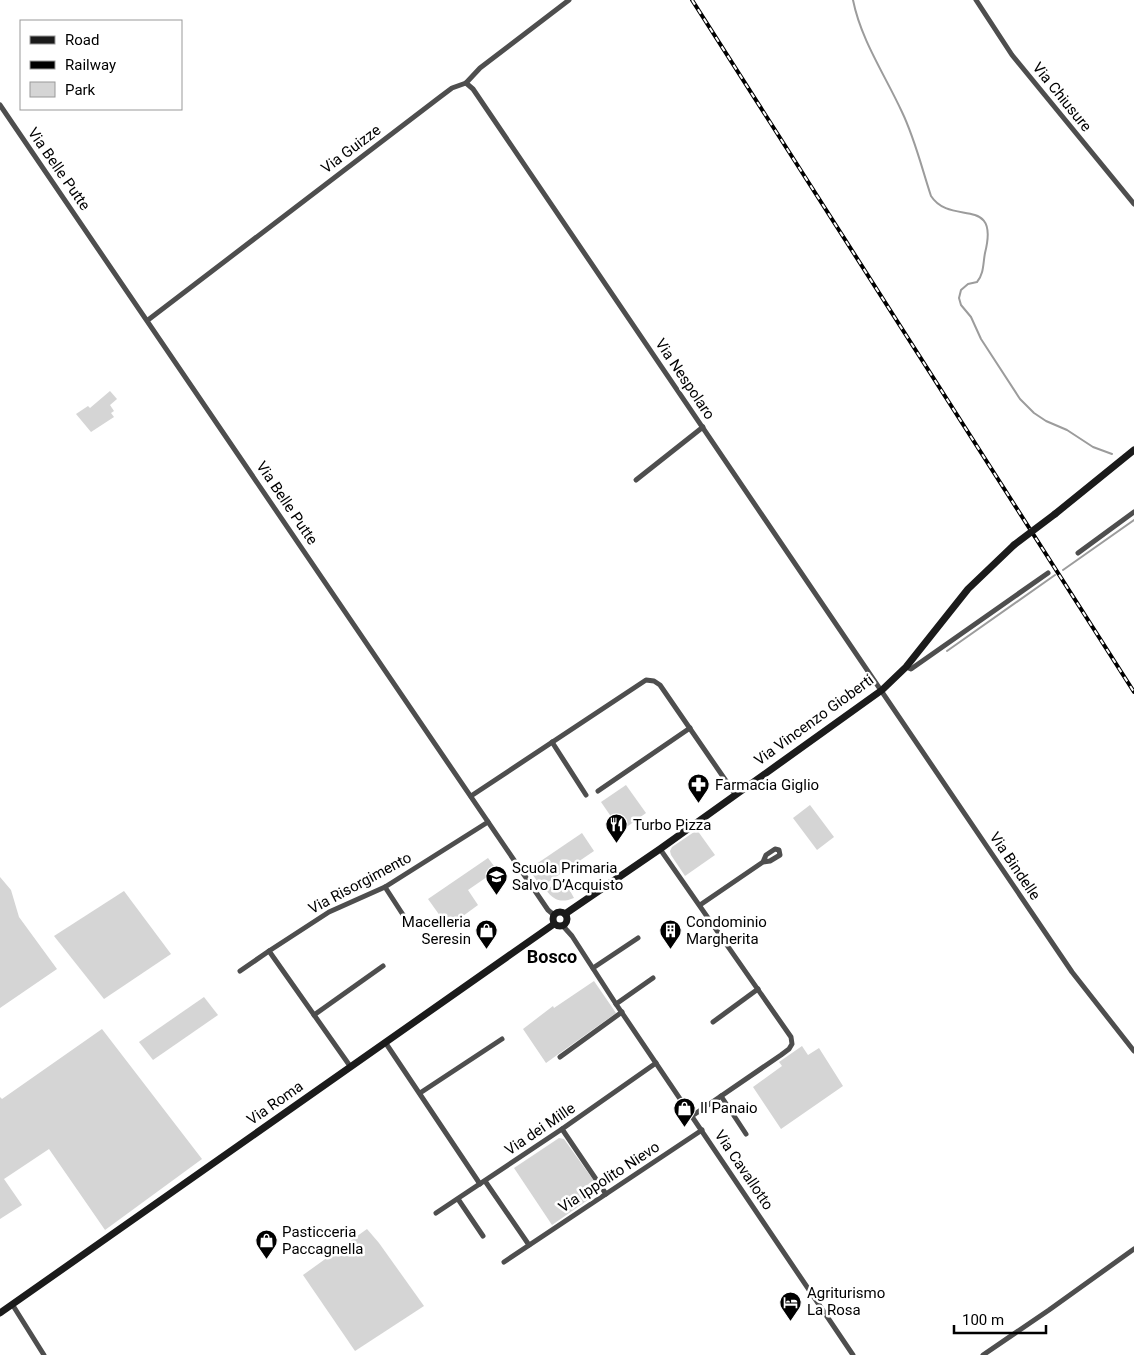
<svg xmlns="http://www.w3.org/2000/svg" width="1134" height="1355" viewBox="0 0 1134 1355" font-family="Roboto,sans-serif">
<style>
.green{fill:#d5d5d5}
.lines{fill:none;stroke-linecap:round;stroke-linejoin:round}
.stream{stroke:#9c9c9c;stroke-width:2}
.street{stroke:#4e4e4e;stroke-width:5}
.secondary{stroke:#1b1b1b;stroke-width:7}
.rail-casing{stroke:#000;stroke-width:4}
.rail{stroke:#fff;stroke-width:2;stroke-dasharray:5.5;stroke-linecap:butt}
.secondary-bridge{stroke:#1b1b1b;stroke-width:7}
.labels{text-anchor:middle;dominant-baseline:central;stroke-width:5;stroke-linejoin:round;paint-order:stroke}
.street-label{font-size:15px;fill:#000;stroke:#fff}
.poi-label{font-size:15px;fill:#000;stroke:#fff;text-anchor:start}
.quarter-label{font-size:18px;font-weight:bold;fill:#000;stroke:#fff}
</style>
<rect width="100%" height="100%" fill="#fff"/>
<g class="green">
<path d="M110,391L117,399L110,405L114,411L111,413L114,417L91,432L76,414L88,406L90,408Z"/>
<path d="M626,785L646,813L621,831L601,802Z"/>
<path d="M810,805L834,837L817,850L793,818Z"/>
<path d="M697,830L715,855L685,876L671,855L670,851L672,847Z"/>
<path d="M582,833L594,851L541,887L529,869Z"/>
<path d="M488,858L497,870L468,890L478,905L448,927L428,899Z"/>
<path d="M0,877L11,890L19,917L57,969L0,1008Z"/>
<path d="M563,878L574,898C562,903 554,901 546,890Z"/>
<path d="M124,891L171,954L104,999L54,936Z"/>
<path d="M594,981L616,1013L546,1063L523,1029L553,1006L554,1008Z"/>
<path d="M204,997L218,1015L153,1060L139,1042Z"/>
<path d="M102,1029L202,1159L105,1230L49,1149L4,1179L22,1205L0,1219V1097L2,1099Z"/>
<path d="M802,1046L808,1055L819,1048L843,1086L781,1129L753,1087L782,1066L779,1062Z"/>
<path d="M559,1138L564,1139L599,1188V1192L552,1225L514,1168Z"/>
<path d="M367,1229L379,1243L424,1306L355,1351L303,1275Z"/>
</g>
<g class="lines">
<g class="stream">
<path d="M853,0C861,40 885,75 902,112C915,139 922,169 931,196C951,227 1000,194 985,253C983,263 984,274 977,282L968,284L961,290L959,298L961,305L971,317L981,339L1020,399L1034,413L1046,421L1067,430L1093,447L1112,454"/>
<path d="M1063,570L1134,520"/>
<path d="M947,651L1055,575"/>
</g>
<g class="street">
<path d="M976,0L1012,55L1134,204"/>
<path d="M466,83L473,89L1072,972L1134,1051"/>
<path d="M0,105L548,910L554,915"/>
<path d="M148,320L440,97L452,88L466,83L480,68L569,0"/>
<path d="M636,480L703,427"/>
<path d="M1078,553L1134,512"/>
<path d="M906,667L911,669L1048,573"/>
<path d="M552,742L586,795"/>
<path d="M598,791L690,728"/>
<path d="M471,796L646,680L654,681L660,685L735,794"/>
<path d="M660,849L791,1037L792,1044L789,1049L781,1055L692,1116"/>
<path d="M385,887L409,924"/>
<path d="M700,905L763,862L770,861L780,855L779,850L775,849L766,855L763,862"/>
<path d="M563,926L572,936L616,1004L853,1355"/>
<path d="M593,968L638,938"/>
<path d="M240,971L269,951"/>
<path d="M616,1004L653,978"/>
<path d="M314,1015L383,966"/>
<path d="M713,1022L758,989"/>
<path d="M385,1042L480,1184"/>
<path d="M560,1057L622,1012"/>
<path d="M350,1066L269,951L329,912L385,887L488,822"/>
<path d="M420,1093L502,1039"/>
<path d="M721,1096L746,1134"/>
<path d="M562,1129L606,1194"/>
<path d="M485,1181L529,1245"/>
<path d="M458,1199L483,1236"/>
<path d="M436,1213L562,1129L656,1063"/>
<path d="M504,1262L702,1130"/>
<path d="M12,1304L44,1355"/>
<path d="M983,1355L1049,1310L1134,1249"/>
</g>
<g class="secondary">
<path d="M1055,514L1134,450"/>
<circle cx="560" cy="919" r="7"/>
<path d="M565,914L660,849L882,690L906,667L968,589L1014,545"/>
<path d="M0,1313L554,924"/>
</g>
<defs>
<path id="rail" d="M692,0L1134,692"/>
</defs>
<use href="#rail" class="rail-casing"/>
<use href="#rail" class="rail"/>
<path class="secondary-bridge" d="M1014,545L1055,514"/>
</g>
<defs>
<symbol id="pharmacy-pin" viewBox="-11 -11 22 30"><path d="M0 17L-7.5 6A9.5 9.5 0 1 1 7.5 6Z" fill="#000" stroke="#fff"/><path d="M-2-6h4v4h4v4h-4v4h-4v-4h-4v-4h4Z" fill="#fff"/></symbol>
<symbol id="restaurant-pin" viewBox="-11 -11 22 30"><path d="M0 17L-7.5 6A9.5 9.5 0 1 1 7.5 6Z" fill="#000" stroke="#fff"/><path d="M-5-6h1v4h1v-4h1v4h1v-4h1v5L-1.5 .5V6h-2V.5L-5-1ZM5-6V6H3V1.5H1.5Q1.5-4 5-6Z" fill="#fff"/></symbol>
<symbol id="school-pin" viewBox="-11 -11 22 30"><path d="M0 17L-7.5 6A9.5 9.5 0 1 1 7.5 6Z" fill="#000" stroke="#fff"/><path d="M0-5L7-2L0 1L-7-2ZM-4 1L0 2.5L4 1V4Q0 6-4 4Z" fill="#fff"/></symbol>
<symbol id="shop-pin" viewBox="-11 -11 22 30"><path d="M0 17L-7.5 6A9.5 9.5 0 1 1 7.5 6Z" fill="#000" stroke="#fff"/><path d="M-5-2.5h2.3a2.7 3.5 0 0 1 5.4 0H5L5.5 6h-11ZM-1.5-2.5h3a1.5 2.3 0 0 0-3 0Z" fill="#fff"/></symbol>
<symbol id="building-pin" viewBox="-11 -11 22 30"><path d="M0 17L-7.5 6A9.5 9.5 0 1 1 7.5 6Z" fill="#000" stroke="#fff"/><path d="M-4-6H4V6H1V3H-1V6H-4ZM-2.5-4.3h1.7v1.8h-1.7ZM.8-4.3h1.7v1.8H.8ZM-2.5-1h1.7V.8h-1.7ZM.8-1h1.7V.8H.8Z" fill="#fff"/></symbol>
<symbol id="hotel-pin" viewBox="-11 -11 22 30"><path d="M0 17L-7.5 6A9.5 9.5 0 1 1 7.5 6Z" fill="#000" stroke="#fff"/><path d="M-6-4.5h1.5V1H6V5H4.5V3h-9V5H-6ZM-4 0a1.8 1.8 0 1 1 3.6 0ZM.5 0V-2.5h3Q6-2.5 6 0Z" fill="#fff"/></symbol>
</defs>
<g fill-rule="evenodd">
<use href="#pharmacy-pin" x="686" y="772" width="25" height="34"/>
<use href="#restaurant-pin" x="604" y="812" width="25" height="34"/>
<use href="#school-pin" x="484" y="864" width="25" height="34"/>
<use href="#shop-pin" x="474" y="918" width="25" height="34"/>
<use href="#building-pin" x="658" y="918" width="25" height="34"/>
<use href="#shop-pin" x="672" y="1096" width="25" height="34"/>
<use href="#shop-pin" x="254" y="1228" width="25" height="34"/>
<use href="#hotel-pin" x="778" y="1290" width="25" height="34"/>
</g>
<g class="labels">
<g class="street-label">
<text transform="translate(1062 97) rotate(51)">Via Chiusure</text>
<text transform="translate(351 149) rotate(-37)">Via Guizze</text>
<text transform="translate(59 169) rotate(55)">Via Belle Putte</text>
<text transform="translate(685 379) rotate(56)">Via Nespolaro</text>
<text transform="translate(287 503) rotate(56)">Via Belle Putte</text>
<text transform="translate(814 720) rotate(-36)">Via Vincenzo Gioberti</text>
<text transform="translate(1015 866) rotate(56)">Via Bindelle</text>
<text transform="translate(360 883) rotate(-28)">Via Risorgimento</text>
<text transform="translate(275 1103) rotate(-35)">Via Roma</text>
<text transform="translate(540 1129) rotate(-34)">Via dei Mille</text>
<text transform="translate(744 1170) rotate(56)">Via Cavallotto</text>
<text transform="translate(609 1177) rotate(-33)">Via Ippolito Nievo</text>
</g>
<g class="poi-label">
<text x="715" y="785">Farmacia Giglio</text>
<text x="633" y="825">Turbo Pizza</text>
<text x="512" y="868">Scuola Primaria<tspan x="512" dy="17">Salvo D’Acquisto</tspan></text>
<text x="471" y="922" text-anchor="end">Macelleria<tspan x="471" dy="17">Seresin</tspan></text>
<text x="686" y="922">Condominio<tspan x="686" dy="17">Margherita</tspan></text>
<text x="700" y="1108">Il Panaio</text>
<text x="282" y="1232">Pasticceria<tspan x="282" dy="17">Paccagnella</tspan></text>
<text x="807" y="1293">Agriturismo<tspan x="807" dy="17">La Rosa</tspan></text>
</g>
<g class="quarter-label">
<text x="552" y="956">Bosco</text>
</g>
</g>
<rect x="20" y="20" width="162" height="90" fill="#ffffff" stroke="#999999"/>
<rect x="30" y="36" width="25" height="8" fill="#1b1b1b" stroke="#999999"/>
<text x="65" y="45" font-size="15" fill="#000000">Road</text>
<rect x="30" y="61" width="25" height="8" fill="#000000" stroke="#999999"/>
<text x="65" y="70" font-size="15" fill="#000000">Railway</text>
<rect x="30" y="82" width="25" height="15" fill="#d5d5d5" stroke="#999999"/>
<text x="65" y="95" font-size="15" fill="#000000">Park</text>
<path d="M954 1325v8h92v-8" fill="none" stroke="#000000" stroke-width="2.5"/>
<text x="962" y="1325" font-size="15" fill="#000000" stroke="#ffffff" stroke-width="4" paint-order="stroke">100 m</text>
</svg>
